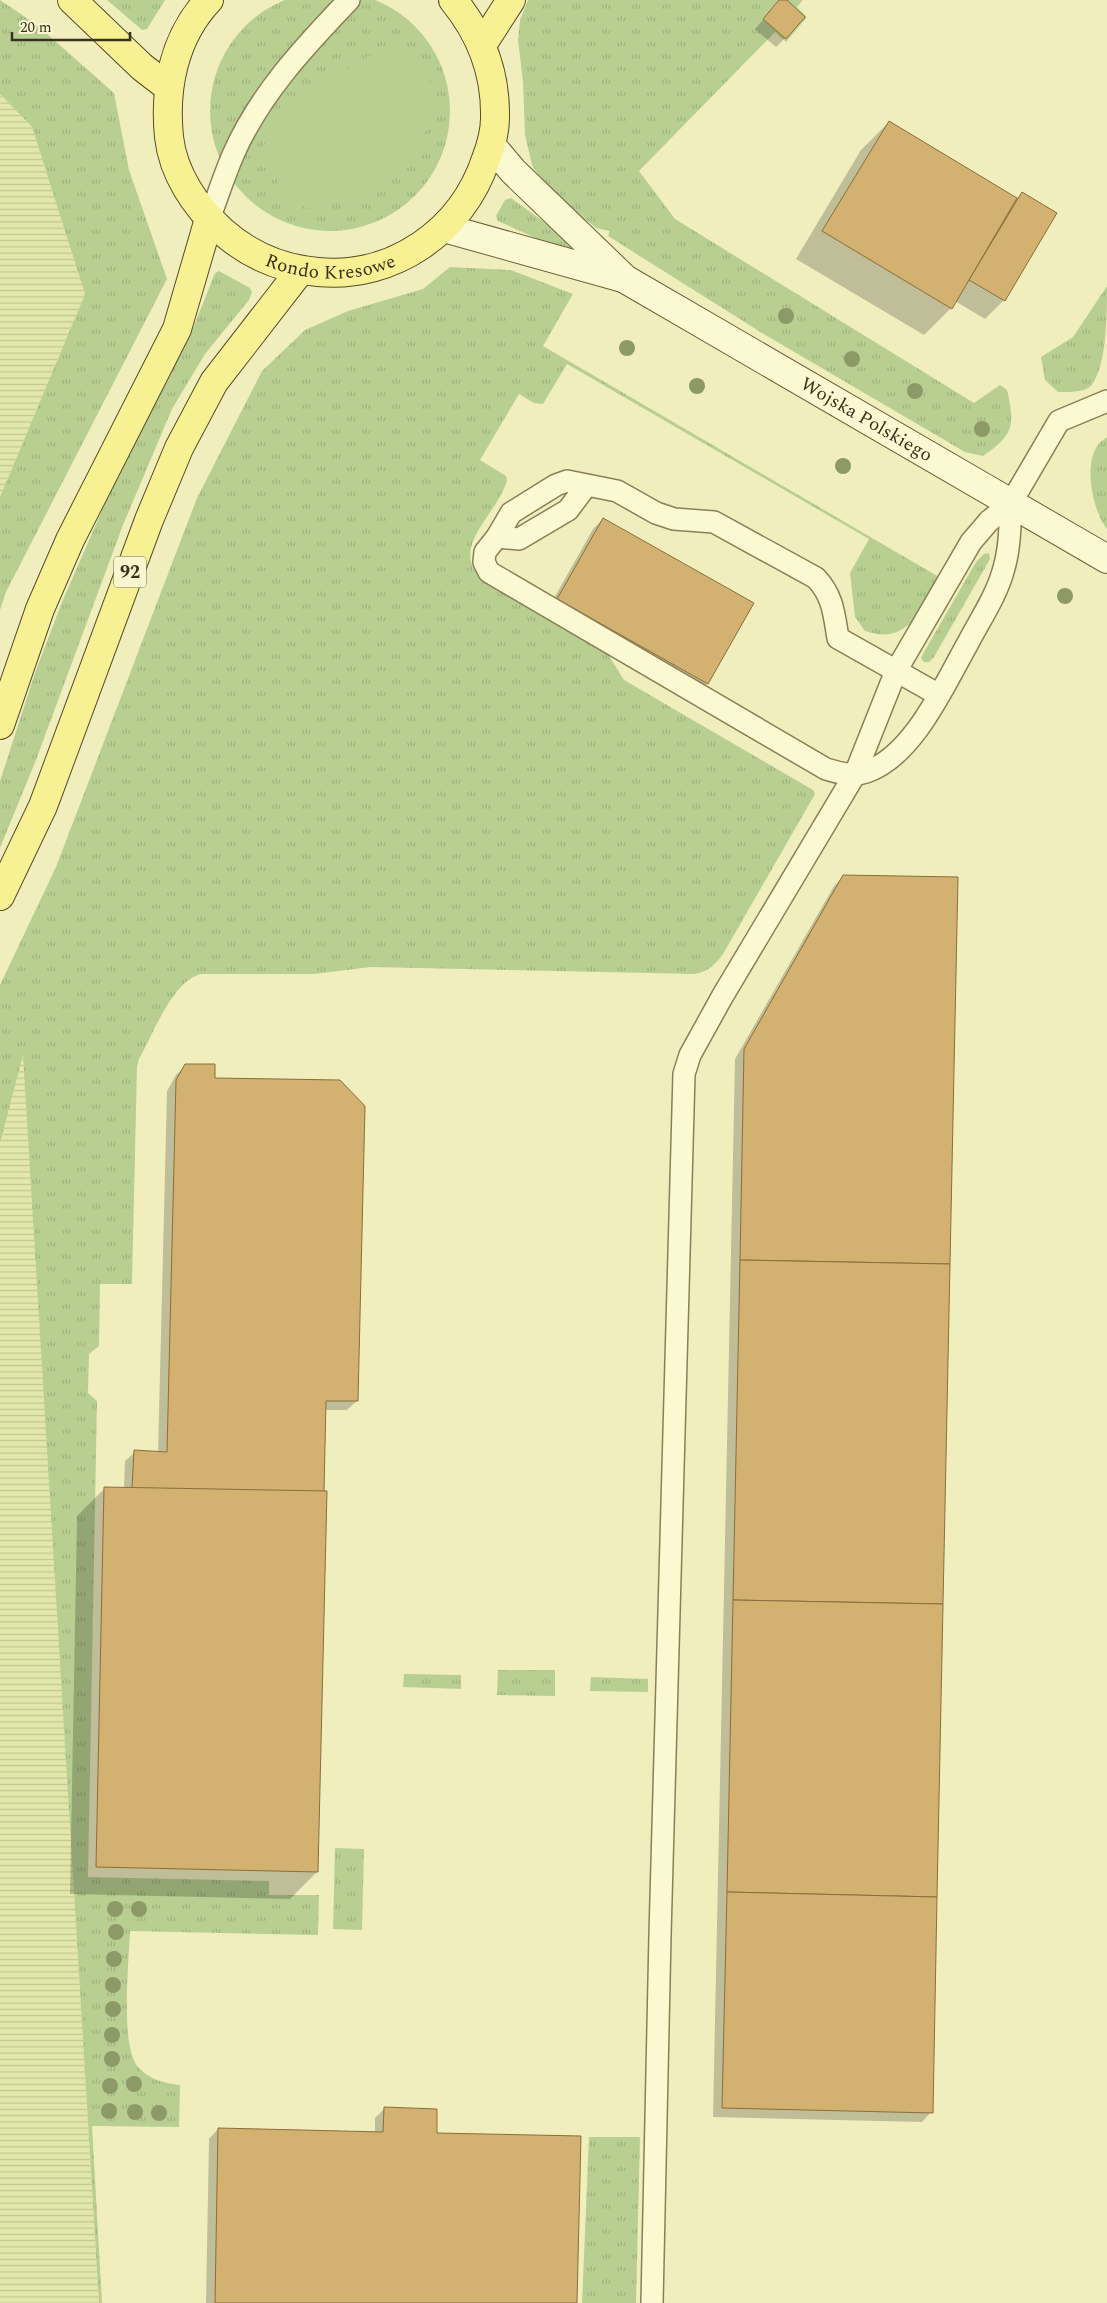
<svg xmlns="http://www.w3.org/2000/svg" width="1107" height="2303" viewBox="0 0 1107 2303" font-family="Spectral,serif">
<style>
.farmland{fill:url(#farmland-rules)}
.grass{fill:url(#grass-tufts)}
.garden{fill:#b9cf92}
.shadow{fill:#0003}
.building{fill:#d2b171;stroke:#8b6e3a}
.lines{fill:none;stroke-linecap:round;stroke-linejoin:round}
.lane-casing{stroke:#8a7f56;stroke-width:24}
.secondary-casing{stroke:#6c5f39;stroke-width:30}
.primary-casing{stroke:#574b2a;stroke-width:30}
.lane{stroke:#fbf9d2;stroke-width:21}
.secondary{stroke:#fbf9d2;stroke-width:28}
.primary{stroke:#f7f193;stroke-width:28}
.tree{fill:#8d9a67}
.labels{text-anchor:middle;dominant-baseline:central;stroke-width:5;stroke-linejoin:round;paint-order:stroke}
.shield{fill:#f8f6ce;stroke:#726c51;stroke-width:1}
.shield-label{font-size:18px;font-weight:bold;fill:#39311b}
.street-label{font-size:19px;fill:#39311b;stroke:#f8f6ce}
</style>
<defs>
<pattern id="farmland-rules" width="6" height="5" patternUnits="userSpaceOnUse" patternTransform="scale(1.25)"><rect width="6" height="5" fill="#e2e7ab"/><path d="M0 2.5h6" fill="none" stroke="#c3c793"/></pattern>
<pattern id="grass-tufts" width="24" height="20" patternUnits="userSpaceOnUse" patternTransform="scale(1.25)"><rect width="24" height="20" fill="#b9cf92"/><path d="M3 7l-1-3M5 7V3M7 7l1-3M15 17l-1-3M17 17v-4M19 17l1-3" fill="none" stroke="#a0b27d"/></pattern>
</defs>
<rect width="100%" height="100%" fill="#f1eebe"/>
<g class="farmland">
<path d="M0,94L32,127L85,294L0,497Z"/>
<path d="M23,1052L71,1777L74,1891L99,2303H0V1143Z"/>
</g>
<g class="grass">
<circle cx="330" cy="111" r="120"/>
<path d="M0,0L37,25L114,93L129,170L167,279L6,592L0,610V497L85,294L32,127L0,94Z"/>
<path d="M107,0H165L147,29L142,30Z"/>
<path d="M528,0H803L797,7L807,17L786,42L775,32L639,171L675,219L974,403L1000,385L1007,390C1015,425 1014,435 983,456L965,452L762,333L608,236L610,231L596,228L548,190L532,165L525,135L523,82L518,40L520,20Z"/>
<path d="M511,198L591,256L588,262L498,221L496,216L505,200Z"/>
<path d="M450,267L511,270L573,294L543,346L939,577C921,608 910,646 865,631L855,617L850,573L869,539L567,364L543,404L534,403L519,394L480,460L506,476L507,480C498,516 443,550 487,583L608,654L624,680L813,790L815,794L723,954C715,965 709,971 695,974L371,967L314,974H201C172,981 153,1035 139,1059L137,1067L132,1284H100L99,1346L89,1354L88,1393L97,1401L88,1877L269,1881V1895H319L318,1935L130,1931C129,1960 120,2047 138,2067C150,2080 164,2083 180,2085L179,2127L92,2126L102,2303H99L23,1055L0,1143V985L56,867L197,498L262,371L305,330L348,311L423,289Z"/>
<path d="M219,271L250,288L252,292L249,300L205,354L172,409L123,525L36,760L0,848V781L35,673L62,602L104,506L194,326L215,273Z"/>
<path d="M1107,286C1107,313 1107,367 1091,386C1082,393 1069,392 1058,392L1045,380L1041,357L1073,337Z"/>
<path d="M1107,437V529C1093,512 1083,464 1098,445C1100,442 1104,439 1107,437Z"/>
<path d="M989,553L990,559L934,657L929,662H924L921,658L924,652L976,562L984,554Z"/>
<path d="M498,1670H555V1696L497,1695Z"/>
<path d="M404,1674L461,1675V1689L403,1687Z"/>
<path d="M591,1677L648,1679V1692L590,1691Z"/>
<path d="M335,1848L364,1849L362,1930L333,1929Z"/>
<path d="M589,2137H640L636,2303H582Z"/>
</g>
<path class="garden" d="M377,53L403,55L426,70L435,98L427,130L376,193L342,198L312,210L285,198L263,148L278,112L304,100L357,62Z"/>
<g class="shadow">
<path d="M781,0H785V38L776,47L755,29Z"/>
<path d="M889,122L1016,199L1022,193L1055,213L1004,300L985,319L955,301L951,308L924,335L796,259L861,150Z"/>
<path d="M603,519L752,603L707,684L698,693L548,609L593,529Z"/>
<path d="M843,877L931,2112L922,2122L713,2117L735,1059L834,886Z"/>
<path d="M186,1065L214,1079L357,1401L347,1410H324L317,1872L290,1899L70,1894L77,1516L105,1488L124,1489L125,1461L135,1452L158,1453L167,1091L176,1075Z"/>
<path d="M384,2109L436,2135L576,2303H206L209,2139L218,2129L375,2133V2118Z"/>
</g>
<g class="building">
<path d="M779,0H787L805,17L786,39L763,19Z"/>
<path d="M889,121L1017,198L952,309L822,231Z"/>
<path d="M1022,192L1057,213L1005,301L969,280Z"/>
<path d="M603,518L754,603L708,684L557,599Z"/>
<path d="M843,875L958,877L950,1264L740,1260L744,1049Z"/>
<path d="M185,1064H215V1078L340,1080L365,1106L358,1401H326L324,1492L132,1488L134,1450L167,1452L176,1080Z"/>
<path d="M740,1260L950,1264L943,1604L733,1600Z"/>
<path d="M104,1487L327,1491L318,1872L96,1867Z"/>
<path d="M733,1600L943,1604L937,1897L727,1892Z"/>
<path d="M727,1892L937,1897L933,2113L722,2108Z"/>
<path d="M384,2107L437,2109V2133L581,2136L577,2303H215L218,2128L383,2132Z"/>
</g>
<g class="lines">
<defs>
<g id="lane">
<path d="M209,219C217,198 224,176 233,155C259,95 304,47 349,0"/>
<path d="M497,537L519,539L568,510L586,486"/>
<path d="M939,695L838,638C834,614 833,596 816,578L714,522L674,519L656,513L617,491L567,481L556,485L511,513L497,537L485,552L484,562L489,572L826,769C840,773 852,777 866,772C914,756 945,683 968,643C981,618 997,595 1004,568C1010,547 1010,525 1011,503"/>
<path d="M652,2303L660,1935L684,1074L690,1055L722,997L855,774L896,671L971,542L989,521L1011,503L1059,421L1107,401"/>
</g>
<g id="secondary">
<path id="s1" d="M491,145L513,171L625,279L1107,559"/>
<path d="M444,228L623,278"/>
</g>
<g id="primary">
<path d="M72,0L142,67L168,87"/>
<path id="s2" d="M209,0C174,37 164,88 169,137C173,174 196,207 222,231C249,255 282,269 318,272C394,279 462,231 486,159C491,146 495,132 495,118C496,74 481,34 453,0"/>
<path d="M482,45L511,0"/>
<path d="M0,725L40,609L70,540L177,329L209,219"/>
<path d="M0,896L43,806L149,520L179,448L214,382L300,271"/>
</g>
</defs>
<use href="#lane" class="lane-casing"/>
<use href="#secondary" class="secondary-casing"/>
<use href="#primary" class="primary-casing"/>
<use href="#lane" class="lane"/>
<use href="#secondary" class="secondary"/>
<use href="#primary" class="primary"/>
</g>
<g class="tree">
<circle cx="786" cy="316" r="8"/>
<circle cx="627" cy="348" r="8"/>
<circle cx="852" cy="359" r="8"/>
<circle cx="697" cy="386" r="8"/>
<circle cx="915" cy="391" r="8"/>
<circle cx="982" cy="429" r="8"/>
<circle cx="843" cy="466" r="8"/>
<circle cx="1065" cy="596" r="8"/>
<circle cx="115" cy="1909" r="8"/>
<circle cx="139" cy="1909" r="8"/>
<circle cx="116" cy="1932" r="8"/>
<circle cx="114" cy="1959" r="8"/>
<circle cx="113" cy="1985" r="8"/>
<circle cx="113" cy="2009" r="8"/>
<circle cx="112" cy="2035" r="8"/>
<circle cx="112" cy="2059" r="8"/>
<circle cx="134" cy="2084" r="8"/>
<circle cx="110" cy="2086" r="8"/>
<circle cx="109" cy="2111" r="8"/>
<circle cx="135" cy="2112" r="8"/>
<circle cx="159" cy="2113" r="8"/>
</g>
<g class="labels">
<rect class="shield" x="114" y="556.5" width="32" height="31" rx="4"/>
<g class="shield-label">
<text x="130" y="572">92</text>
</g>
<g class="street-label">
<text stroke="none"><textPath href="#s2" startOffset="376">Rondo Kresowe</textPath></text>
<text stroke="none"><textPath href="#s1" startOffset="469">Wojska Polskiego</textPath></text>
</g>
</g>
<path d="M12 32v8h118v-8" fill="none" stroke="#39311b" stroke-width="2.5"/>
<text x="20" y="32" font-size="15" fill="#39311b" stroke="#f8f6ce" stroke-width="4" paint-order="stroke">20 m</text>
</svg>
